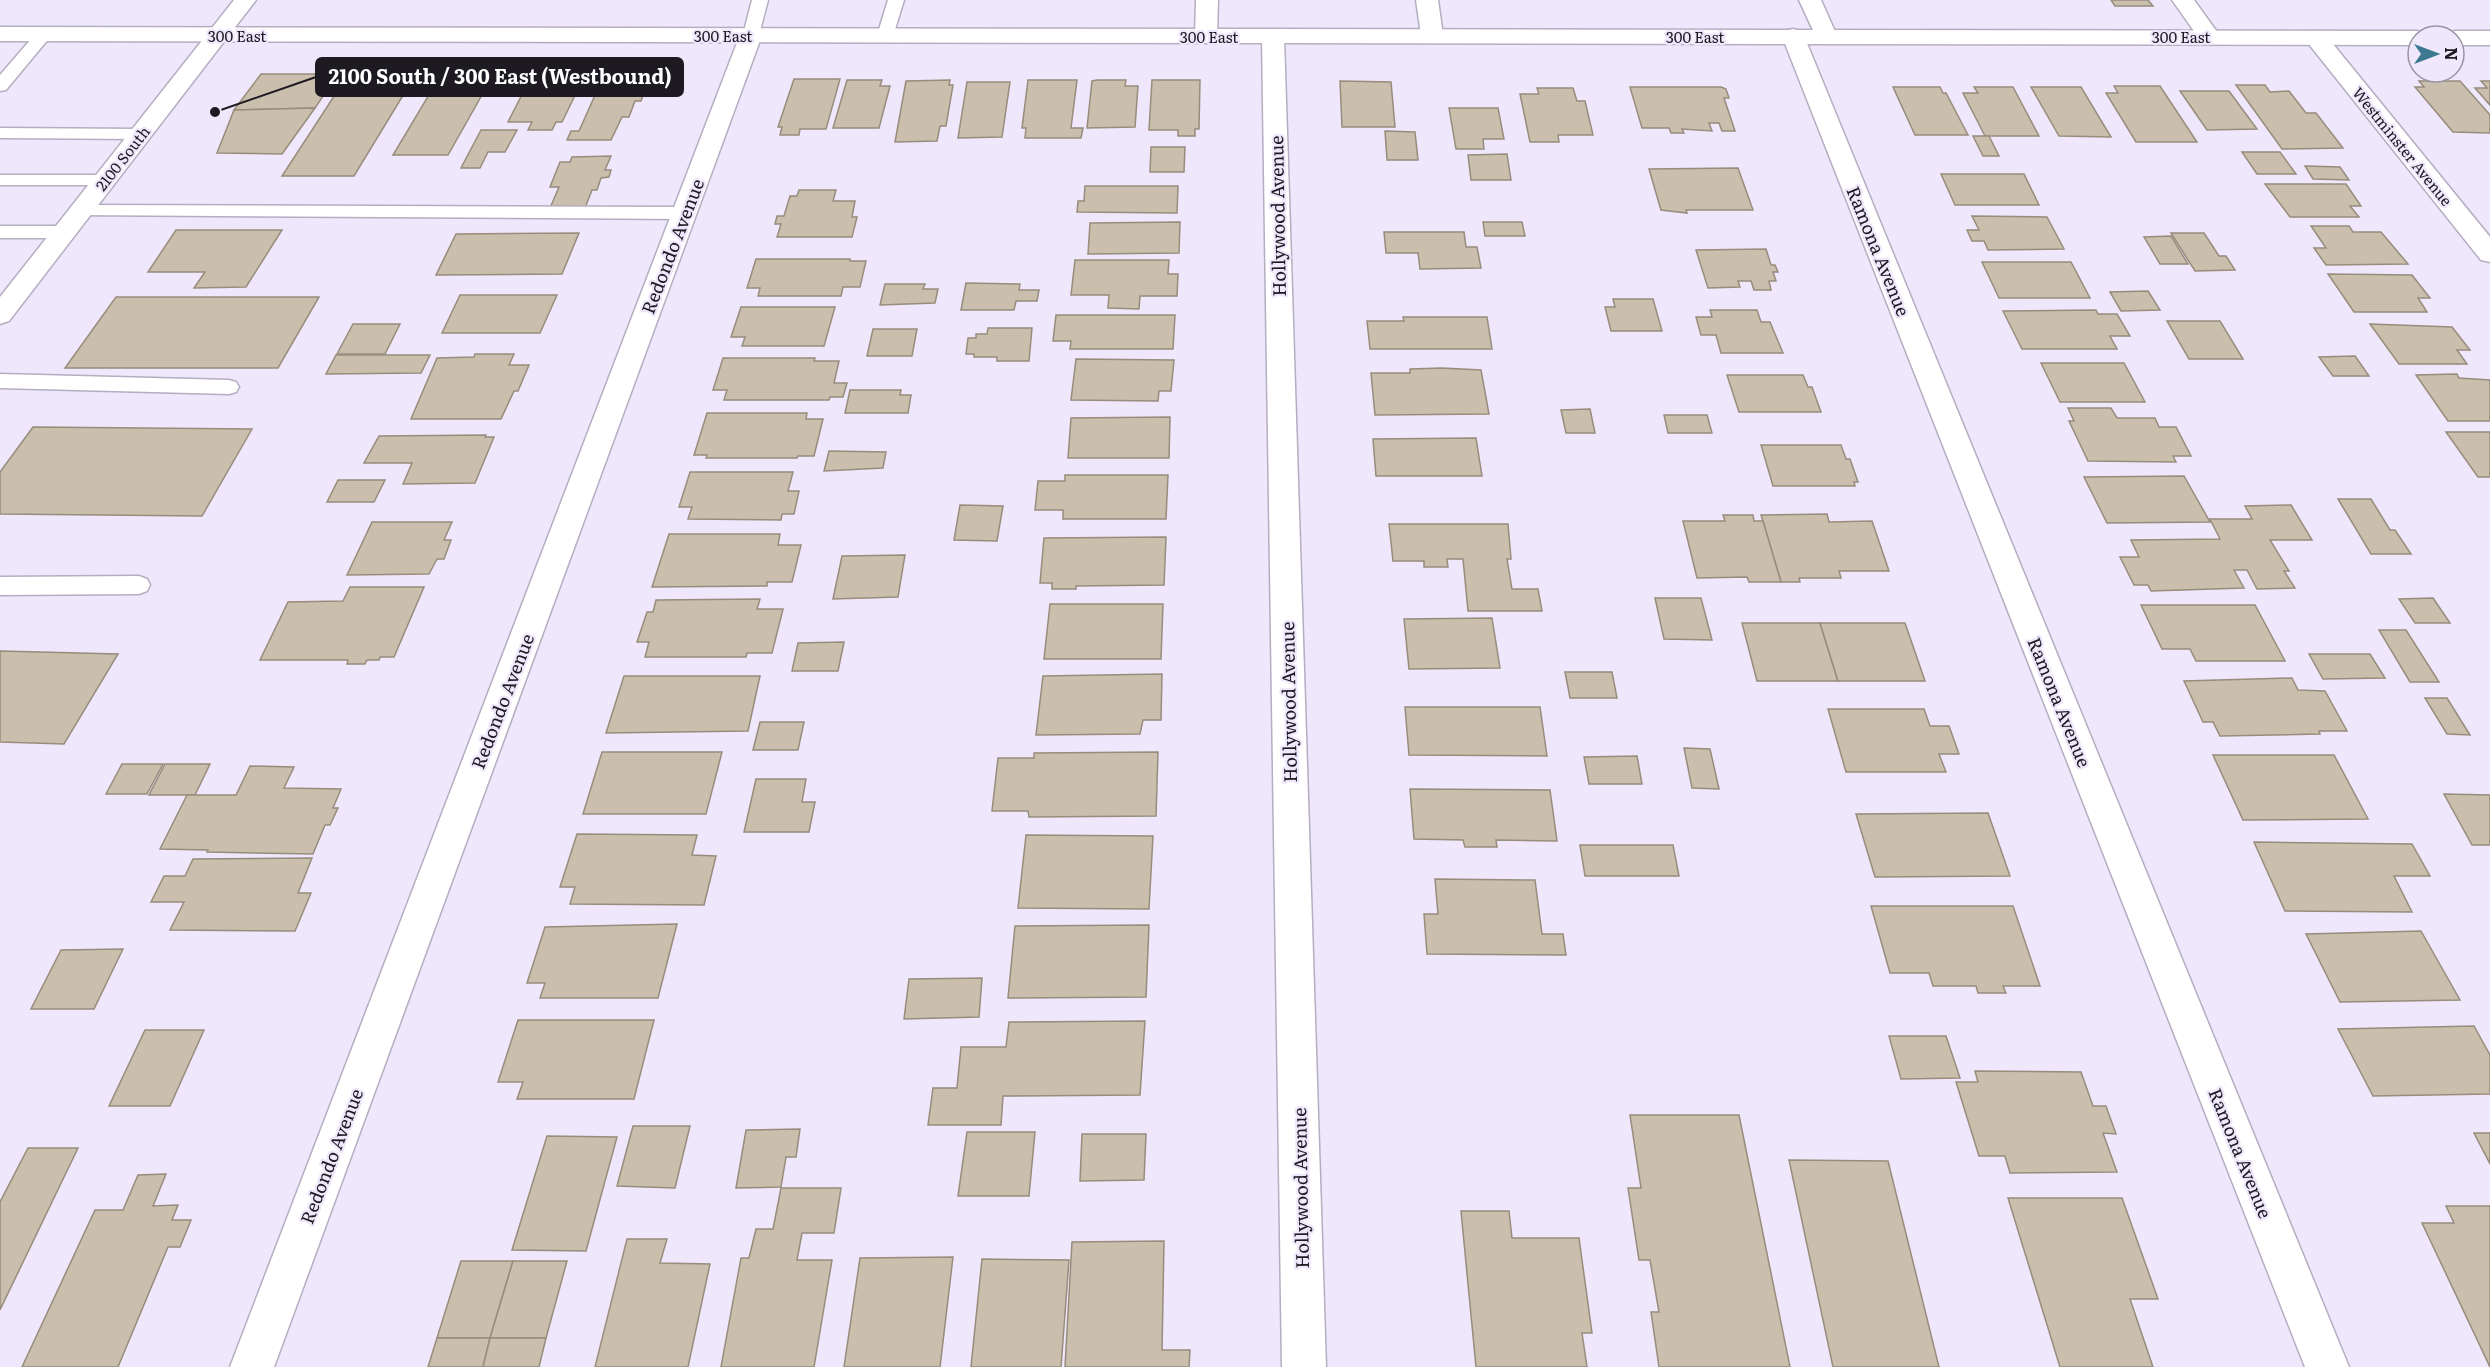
<svg xmlns="http://www.w3.org/2000/svg" width="2490" height="1367" viewBox="0 0 2490 1367" font-family="Literata,serif">
<style>
.building{fill:#cabead;stroke:#988c7c;stroke-width:1.5}
.lines{fill:none;stroke-linecap:round;stroke-linejoin:round}
.service-casing{stroke:#b5adc0;stroke-width:3}
.minor-casing{stroke:#b5adc0;stroke-width:3}
.tertiary-casing{stroke:#b5adc0;stroke-width:3}
.secondary-casing{stroke:#b5adc0;stroke-width:3}
.service{fill:#fff;fill-rule:evenodd}
.minor{fill:#fff;fill-rule:evenodd}
.tertiary{fill:#fff;fill-rule:evenodd}
.secondary{fill:#fff;fill-rule:evenodd}
.labels{text-anchor:middle;dominant-baseline:central;stroke-width:4.5;stroke-linejoin:round;paint-order:stroke}
.far-street-label{font-size:15px;fill:#1d1a21;stroke:#efe7fb}
.street-label{font-size:18px;fill:#1d1a21;stroke:#efe7fb}
.leader{fill:none;stroke:#1d1a21;stroke-width:2}
.callout-dot{fill:#1d1a21;stroke:#efe7fb;stroke-width:2}
.callout{fill:#1d1a21;stroke:#1d1a21;stroke-width:2}
.callout-label{font-size:20px;text-anchor:middle;font-weight:bold;fill:#fff}
</style>
<rect width="100%" height="100%" fill="#efe7fb"/>
<g class="building">
<path d="M2111,0H2148L2153,6H2115Z"/>
<path d="M261,74H338L315,108L234,110Z"/>
<path d="M545,75H585L562,122H556L552,130H528L532,122H508L529,81H542Z"/>
<path d="M439,78L491,79L448,155H393Z"/>
<path d="M794,79H840L826,129H800L799,135H780L782,127H778Z"/>
<path d="M847,80H882L880,86H890L879,128H833Z"/>
<path d="M950,80L949,85H953L946,126H940L937,141L895,142L906,81Z"/>
<path d="M1028,80H1077L1071,128H1083L1081,138H1025L1026,128H1022Z"/>
<path d="M1097,80H1126L1125,86H1138L1135,127L1087,128L1092,81Z"/>
<path d="M1152,80H1200L1199,129H1195V136H1178V130H1149Z"/>
<path d="M1340,81L1391,82L1395,127H1342Z"/>
<path d="M2419,81H2460L2490,115V133L2453,132L2415,87H2424Z"/>
<path d="M2481,81H2490V105L2475,88H2487Z"/>
<path d="M599,82H642L638,93H644L641,101H635L629,117H622L611,140H567L571,131H579L596,93H582L585,84Z"/>
<path d="M967,82H1010L1002,137L958,138Z"/>
<path d="M342,84H410L354,176H282Z"/>
<path d="M2236,85H2265L2270,92L2289,91L2306,113H2316L2343,148L2282,149Z"/>
<path d="M2114,86H2160L2197,142H2136L2106,93H2118Z"/>
<path d="M1630,87H1721L1726,89L1729,98H1724L1735,131H1722L1719,123H1709L1712,131L1682,129L1684,133H1671L1669,128H1642Z"/>
<path d="M1893,87H1940L1943,93H1946L1968,135H1915Z"/>
<path d="M1974,87H2013L2039,136H1985L1963,93H1978Z"/>
<path d="M2031,87H2081L2111,137L2059,136Z"/>
<path d="M1537,88H1573L1577,101H1585L1593,135H1558L1559,142H1530L1520,94H1539Z"/>
<path d="M2180,91H2229L2257,129L2207,130Z"/>
<path d="M315,108L282,154L217,153L234,110Z"/>
<path d="M1449,108H1498L1504,139H1483L1484,149H1456Z"/>
<path d="M481,130H517L505,152H488L480,168H461Z"/>
<path d="M1385,131L1415,132L1418,160H1387Z"/>
<path d="M1973,136H1989L1999,156H1983Z"/>
<path d="M1151,147H1185L1184,172H1150Z"/>
<path d="M2242,152H2280L2296,174H2257Z"/>
<path d="M1507,154L1511,180H1471L1468,155Z"/>
<path d="M611,156L605,170H611L609,177L601,178L597,190H592L585,208H550L559,187H550L560,162H570L572,157Z"/>
<path d="M2305,166L2340,167L2349,180L2313,179Z"/>
<path d="M1738,168L1753,210H1686L1687,213L1661,210L1649,169Z"/>
<path d="M1941,174H2024L2039,205H1955Z"/>
<path d="M2265,184H2346L2361,206H2350L2359,217H2290Z"/>
<path d="M1085,186H1178L1177,213L1077,212L1078,201H1084Z"/>
<path d="M799,190H836L833,201H855L852,217H857L852,237H777L781,224H775L777,216H784L790,196H797Z"/>
<path d="M1972,216L2047,217L2064,249L1988,250L1984,241H1972L1967,230H1979Z"/>
<path d="M1180,222L1179,253L1088,254L1090,223Z"/>
<path d="M1483,222H1522L1525,236H1485Z"/>
<path d="M2311,226H2349L2353,232H2381L2408,264L2326,265L2314,248H2326Z"/>
<path d="M176,230H282L246,287L194,288L205,272H148Z"/>
<path d="M1384,232H1464L1466,247H1477L1481,268L1420,269L1418,253H1386Z"/>
<path d="M579,233L562,274L436,275L456,234Z"/>
<path d="M2171,233H2204L2219,256H2226L2235,270L2195,271Z"/>
<path d="M2171,236L2188,264H2160L2144,237Z"/>
<path d="M1766,249L1771,265H1775L1778,272H1773L1776,281H1769L1771,290H1754L1751,281H1738L1740,287L1708,288L1696,250Z"/>
<path d="M756,259H850V261H866L860,287H843L841,296H758L760,288H747Z"/>
<path d="M1075,260H1169L1168,274H1178L1177,296H1140L1139,309L1108,308L1109,295H1071Z"/>
<path d="M1982,262H2071L2090,298H1999Z"/>
<path d="M2328,274L2412,275L2430,298H2418L2427,312H2354Z"/>
<path d="M966,283L1020,284L1019,290H1039L1037,301H1016L1014,310H961Z"/>
<path d="M885,284H925L923,289H938L935,303L880,305Z"/>
<path d="M2148,291L2160,310L2121,311L2110,292Z"/>
<path d="M460,295H557L540,333H442Z"/>
<path d="M116,297H319L278,368H65Z"/>
<path d="M1613,299H1653L1662,331H1611L1605,307H1615Z"/>
<path d="M741,307H835L824,346H742L745,337H731Z"/>
<path d="M1710,310H1757L1761,322H1770L1783,353H1721L1716,335H1701L1696,317H1712Z"/>
<path d="M2096,310L2098,314H2117L2130,336H2110L2117,349H2022L2003,311Z"/>
<path d="M1056,315H1175L1173,349H1070L1071,341H1053Z"/>
<path d="M1403,317H1487L1492,349H1370L1367,321H1404Z"/>
<path d="M2167,321H2220L2243,359H2189Z"/>
<path d="M353,324H400L385,354H337Z"/>
<path d="M2370,324L2452,327L2470,350H2457L2467,364H2399Z"/>
<path d="M988,328H1032L1029,361H997V357H974V354H966L968,338H976V334H987Z"/>
<path d="M873,329H917L912,356H867Z"/>
<path d="M475,354H514L509,365H529L518,391H514L501,419H411L437,358L474,357Z"/>
<path d="M336,355H430L421,373L326,374Z"/>
<path d="M2355,356L2369,376H2333L2319,357Z"/>
<path d="M723,358H815L814,361H839L834,383H847L843,397H830L829,400H724L727,390H713Z"/>
<path d="M1076,359L1174,360L1171,391H1159L1158,401L1071,400Z"/>
<path d="M2041,363H2124L2145,402H2060Z"/>
<path d="M1442,368L1481,370L1489,414L1375,415L1371,373H1410V369Z"/>
<path d="M2457,374L2459,378L2490,380V421H2448L2416,375Z"/>
<path d="M1727,375H1803L1808,387H1812L1821,412H1739Z"/>
<path d="M850,390H901L900,395H911L908,413H845Z"/>
<path d="M2068,408H2111L2117,418H2155L2159,427H2176L2191,456H2173L2176,462L2088,461L2069,421H2074Z"/>
<path d="M1590,409L1595,433H1566L1561,410Z"/>
<path d="M707,413H807L806,419H823L814,456H798L797,458H706L707,455H694Z"/>
<path d="M1664,415H1707L1712,433H1668Z"/>
<path d="M1170,417L1169,458H1068L1071,418Z"/>
<path d="M33,427L252,429L202,516L0,514V472Z"/>
<path d="M2446,432H2490V477H2478Z"/>
<path d="M486,435L485,437H494L475,483L403,484L412,463H364L379,436Z"/>
<path d="M1476,438L1482,476H1376L1373,439Z"/>
<path d="M1761,445H1841L1846,459H1850L1858,482H1854L1855,486H1773Z"/>
<path d="M829,451L886,452L883,468L824,471Z"/>
<path d="M690,472H793L788,491H799L794,514H782L781,520L688,519L692,507H679Z"/>
<path d="M1065,475H1168L1166,519H1063V510H1035L1038,481H1065Z"/>
<path d="M2184,476L2210,522L2107,523L2084,477Z"/>
<path d="M338,480H385L374,502H327Z"/>
<path d="M2338,499H2371L2390,530H2395L2411,554H2371Z"/>
<path d="M960,505L1003,506L997,541L954,540Z"/>
<path d="M2291,505L2312,540H2270L2289,571H2284L2295,588L2257,589L2247,570H2234L2244,588L2151,591L2148,585H2134L2120,557H2139L2131,540L2220,539L2210,519H2252L2245,506Z"/>
<path d="M1827,514L1829,522L1872,521L1889,571H1839L1841,578H1799L1800,582H1781L1761,515Z"/>
<path d="M1723,515H1753L1754,521H1763L1781,582H1749L1747,577L1697,578L1683,521H1725Z"/>
<path d="M372,522H452L444,540H451L444,559H437L429,574L347,575Z"/>
<path d="M1389,524H1508L1511,559H1507L1512,589H1538L1542,611H1468L1463,559H1447L1448,567H1424V561H1393Z"/>
<path d="M669,534H780L778,545H801L792,582H767V586L652,587Z"/>
<path d="M1166,537L1164,585L1076,586V589H1052V583H1040L1044,538Z"/>
<path d="M905,555L898,597L833,599L842,556Z"/>
<path d="M350,587H424L394,657H380L379,660H367L365,664H347L348,660H260L288,602L343,601Z"/>
<path d="M1655,598H1701L1712,640L1664,639Z"/>
<path d="M2433,598L2450,623H2415L2399,599Z"/>
<path d="M760,599L757,609H783L772,653H747L746,657H645L649,642H637L647,612H653L656,600Z"/>
<path d="M1050,604H1163L1161,659H1044Z"/>
<path d="M2141,605H2255L2285,661H2196L2190,649H2162Z"/>
<path d="M1492,618L1500,668L1409,669L1404,619Z"/>
<path d="M1742,623H1820L1838,681H1757Z"/>
<path d="M1820,623H1905L1925,681H1838Z"/>
<path d="M2379,630H2406L2439,682H2410Z"/>
<path d="M844,642L838,671H792L798,643Z"/>
<path d="M0,651L118,654L64,744L0,742Z"/>
<path d="M2309,654H2370L2385,678L2323,679Z"/>
<path d="M1565,672H1612L1617,698H1570Z"/>
<path d="M1162,674L1161,720H1143L1140,734L1036,735L1043,676Z"/>
<path d="M624,676H760L748,731L606,733Z"/>
<path d="M2292,678L2298,690L2325,691L2347,731H2319L2320,734L2220,736L2213,722H2203L2184,681Z"/>
<path d="M2425,698H2447L2470,735L2447,734Z"/>
<path d="M1405,707H1540L1547,756L1409,755Z"/>
<path d="M1828,709H1924L1930,726H1949L1959,754H1939L1946,772H1846Z"/>
<path d="M760,722H804L798,750H753Z"/>
<path d="M1684,748L1710,749L1719,789L1692,788Z"/>
<path d="M602,752H722L706,814H583Z"/>
<path d="M1158,752L1156,816L1029,817L1028,811H992L998,758H1034V753Z"/>
<path d="M2213,755H2334L2368,819L2243,820Z"/>
<path d="M1637,756L1642,784H1589L1584,757Z"/>
<path d="M122,764H163L147,794H106Z"/>
<path d="M165,764H210L195,795H149Z"/>
<path d="M250,766L294,767L284,788L341,789L333,808H338L330,825H325L313,854L207,852L208,850L160,849L187,795H236Z"/>
<path d="M756,779H806L802,802H815L809,832H744Z"/>
<path d="M1410,789L1550,790L1557,841L1496,840L1497,847H1465L1463,840L1414,839Z"/>
<path d="M2444,794L2490,795V845H2472Z"/>
<path d="M1988,813L2010,876L1875,877L1856,814Z"/>
<path d="M577,834L697,835L692,855L716,856L704,905L570,904L575,887H560Z"/>
<path d="M1026,835L1153,836L1149,909L1018,908Z"/>
<path d="M2254,842L2412,844L2430,876H2394L2412,912L2285,911Z"/>
<path d="M1580,845H1673L1679,876H1585Z"/>
<path d="M312,858L298,893H311L295,931L170,930L184,902H151L164,876H185L193,859Z"/>
<path d="M1435,879L1535,880L1542,934H1563L1566,955L1427,954L1424,914H1438Z"/>
<path d="M1871,906H2013L2040,986H2003L2006,993H1978L1976,986H1933L1929,973H1890Z"/>
<path d="M677,924L658,998H540L545,983H527L545,927Z"/>
<path d="M1149,925L1146,997L1008,998L1015,926Z"/>
<path d="M2421,931L2460,1000L2340,1002L2306,934Z"/>
<path d="M123,949L94,1009H31L61,950Z"/>
<path d="M982,978L979,1017L904,1019L909,979Z"/>
<path d="M518,1020H654L634,1099H517L523,1082H498Z"/>
<path d="M1145,1021L1140,1095L1003,1096L1001,1125H928L933,1088H957L961,1047H1006L1009,1022Z"/>
<path d="M2474,1026L2490,1055V1094L2373,1096L2338,1029Z"/>
<path d="M145,1030H204L170,1106H109Z"/>
<path d="M1889,1036H1946L1960,1078L1901,1079Z"/>
<path d="M1975,1071L2081,1072L2093,1106H2106L2116,1134L2103,1133L2117,1172L2010,1173L2005,1156H1979L1956,1082H1978Z"/>
<path d="M1630,1115H1739L1790,1367H1659L1651,1312H1659L1650,1260H1639L1628,1188H1641Z"/>
<path d="M633,1126H690L675,1188L617,1186Z"/>
<path d="M800,1129L796,1157H786L781,1187L736,1188L746,1130Z"/>
<path d="M967,1132H1035L1029,1196H958Z"/>
<path d="M2474,1133H2490V1164Z"/>
<path d="M1082,1134H1146L1144,1180L1080,1181Z"/>
<path d="M547,1136L617,1137L586,1251L512,1250Z"/>
<path d="M28,1148H78L0,1310V1202Z"/>
<path d="M1789,1160L1888,1161L1939,1367H1833Z"/>
<path d="M166,1174L153,1206L178,1205L172,1220H191L180,1247H168L118,1367H22L95,1210H123L138,1175Z"/>
<path d="M781,1188H841L834,1233H802L797,1260H832L814,1367H721L741,1258H749L756,1229H773Z"/>
<path d="M2008,1198H2122L2158,1299H2130L2153,1367H2060Z"/>
<path d="M2446,1206H2490V1367L2422,1223H2454Z"/>
<path d="M1461,1211H1509L1512,1238H1579L1592,1333H1582L1587,1367H1476Z"/>
<path d="M627,1239H667L660,1263L710,1264L688,1367H595Z"/>
<path d="M1164,1241L1162,1350H1190L1189,1367H1065L1072,1242Z"/>
<path d="M953,1257L940,1367H844L860,1258Z"/>
<path d="M982,1259L1069,1260L1061,1367H971Z"/>
<path d="M461,1261H513L490,1338H437Z"/>
<path d="M513,1261H567L546,1338H490Z"/>
<path d="M437,1338H490L483,1367H428Z"/>
<path d="M490,1338H546L539,1367H483Z"/>
</g>
<g class="lines">
<defs>
<g id="service">
<path d="M752,0H768L759,35L751,40L743,35Z"/>
<path d="M888,0H904L893,36L885,41L877,36Z"/>
<path d="M44,29L50,31L52,34L50,37L6,90L0,91V75L38,31Z"/>
<path d="M0,128L141,129L147,130L150,134L147,138L141,139L0,138Z"/>
<path d="M0,175H105L111,176L114,180L111,184L105,185H0Z"/>
<path d="M81,205L685,207L691,209L694,213L691,217L685,219L75,215L72,211L75,207Z"/>
<path d="M0,226H65L72,228L74,232L72,236L65,238H0Z"/>
<path d="M0,374L229,380L236,382L239,387L236,392L229,394L0,388Z"/>
<path d="M139,576L147,579L150,585L147,591L139,594L0,595V577Z"/>
</g>
<g id="minor">
<path d="M1196,0H1218L1217,36L1214,41L1206,43L1198,41L1195,36Z"/>
<path d="M1416,0H1438L1443,35L1440,40L1432,42L1424,40L1421,35Z"/>
<path d="M1799,0H1821L1837,36L1834,41L1826,43L1818,41Z"/>
<path d="M2172,0H2194L2220,36L2217,41L2209,43L2201,41Z"/>
<path d="M751,28L759,30L762,35L274,1367H230L740,35L743,30Z"/>
<path d="M1793,29L1801,31L1804,36L2349,1367H2305L1782,36L1785,31Z"/>
<path d="M1273,30L1281,32L1284,37L1326,1367H1282L1262,37L1265,32Z"/>
<path d="M2316,31L2324,33L2490,237V262L2481,260L2308,43L2305,38L2308,33Z"/>
</g>
<g id="tertiary">
<path d="M0,27L2418,31L2428,36H2418V45L0,41Z"/>
<path d="M2454,31H2490V45H2454V36H2444Z"/>
</g>
<path id="secondary" d="M234,0H256L9,321L0,324V297Z"/>
</defs>
<use href="#service" class="service-casing"/>
<use href="#minor" class="minor-casing"/>
<use href="#tertiary" class="tertiary-casing"/>
<use href="#secondary" class="secondary-casing"/>
<use href="#service" class="service"/>
<use href="#minor" class="minor"/>
<use href="#tertiary" class="tertiary"/>
<use href="#secondary" class="secondary"/>
</g>
<g class="labels">
<g class="far-street-label">
<text x="237" y="35">300 East</text>
<text x="723" y="35">300 East</text>
<text x="1209" y="36">300 East</text>
<text x="1695" y="36">300 East</text>
<text x="2181" y="36">300 East</text>
<text transform="translate(2403 146) rotate(51)">Westminster Avenue</text>
<text transform="translate(122 158) rotate(-52)">2100 South</text>
</g>
<g class="street-label">
<text transform="translate(1277 216) rotate(-91)">Hollywood Avenue</text>
<text transform="translate(672 246) rotate(-69)">Redondo Avenue</text>
<text transform="translate(1879 251) rotate(68)">Ramona Avenue</text>
<text transform="translate(502 701) rotate(-69)">Redondo Avenue</text>
<text transform="translate(1288 702) rotate(-91)">Hollywood Avenue</text>
<text transform="translate(2060 702) rotate(68)">Ramona Avenue</text>
<text transform="translate(2241 1153) rotate(68)">Ramona Avenue</text>
<text transform="translate(331 1156) rotate(-69)">Redondo Avenue</text>
<text transform="translate(1300 1188) rotate(-91)">Hollywood Avenue</text>
</g>
</g>
<path class="leader" d="M215 112L316 77"/>
<circle class="callout-dot" cx="215" cy="112" r="6"/>
<rect class="callout" x="316" y="58" width="367" height="38" rx="6"/>
<g class="callout-label">
<text x="500" y="84">2100 South / 300 East (Westbound)</text>
</g>
<g transform="translate(2436 54) rotate(90)"><circle r="28" fill="#efe7fb" stroke="#9b95a4" stroke-width="1.5"/>
<path d="M0-4.5L10 22L0 15L-10 22Z" fill="#3c7990"/>
<text y="-9" font-size="16" font-weight="bold" text-anchor="middle" fill="#1d1a21">N</text>
</g>
</svg>
